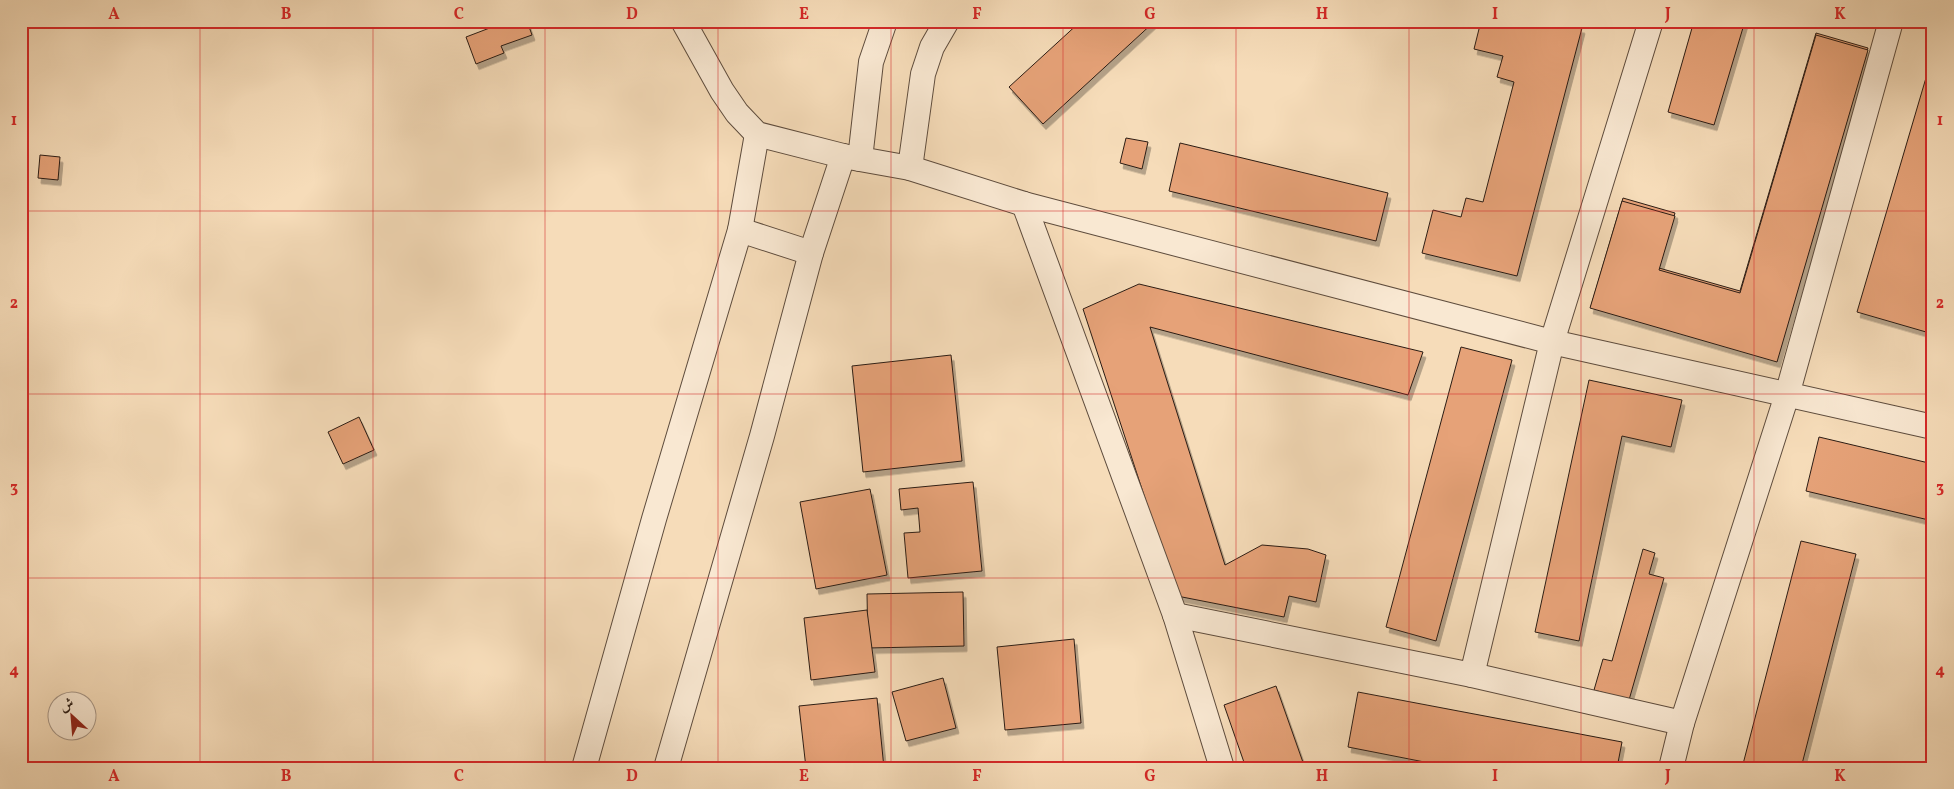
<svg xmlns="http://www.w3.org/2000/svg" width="1954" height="789" viewBox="0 0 1954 789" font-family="Vollkorn,Amiri,serif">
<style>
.building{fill:#e6a278;stroke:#2b1c14;filter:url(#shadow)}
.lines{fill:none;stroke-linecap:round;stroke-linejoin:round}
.street-casing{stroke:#5e4c3d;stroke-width:26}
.street{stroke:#f9e8d2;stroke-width:24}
.grid{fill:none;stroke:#d62828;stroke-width:1;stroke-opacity:0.55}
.neatline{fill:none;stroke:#d62828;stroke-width:2}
.grid-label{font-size:16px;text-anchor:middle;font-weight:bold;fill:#d62828}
</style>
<defs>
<filter id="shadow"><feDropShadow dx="3" dy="5.5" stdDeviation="0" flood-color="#0004"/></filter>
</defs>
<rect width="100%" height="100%" fill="#f6dcb9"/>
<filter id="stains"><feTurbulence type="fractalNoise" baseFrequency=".004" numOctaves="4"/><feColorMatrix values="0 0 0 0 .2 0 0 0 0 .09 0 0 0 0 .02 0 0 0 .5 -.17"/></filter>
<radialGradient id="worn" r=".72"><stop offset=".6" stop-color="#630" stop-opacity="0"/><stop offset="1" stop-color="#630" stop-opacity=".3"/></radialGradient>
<g class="building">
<path d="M508,21H527L532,35L501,46L504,53L476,64L466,37Z"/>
<path d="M1081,21H1155L1043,124L1009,87Z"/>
<path d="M1481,21H1555L1582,28L1517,276L1422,253L1433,210L1461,217L1466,198L1483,202L1514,82L1497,77L1503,56L1474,49Z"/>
<path d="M1694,21H1745L1714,125L1668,112Z"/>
<path d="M1816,33L1868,48L1777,359L1591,306L1623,198L1675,213L1659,268L1740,291Z"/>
<path d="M1816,35L1868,50L1777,362L1590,308L1622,201L1675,216L1659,270L1740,293Z"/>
<path d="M1933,54V260L1929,273L1933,274V334L1857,312Z"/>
<path d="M1126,138L1148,142L1142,169L1120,163Z"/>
<path d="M1180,143L1388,193L1376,241L1169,191Z"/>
<path d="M40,155L60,157L58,180L38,178Z"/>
<path d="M1139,284L1423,352L1408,395L1150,327L1225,565L1262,545L1308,549L1326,555L1316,602L1289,596L1284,617L1177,596L1083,309Z"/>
<path d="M1461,347L1512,360L1436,641L1386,627Z"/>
<path d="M951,355L962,461L863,472L852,366Z"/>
<path d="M1589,380L1682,400L1671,447L1622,436L1579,641L1535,632Z"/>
<path d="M359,417L374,450L343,464L328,432Z"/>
<path d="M1819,437L1933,464V521L1806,491Z"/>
<path d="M973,482L982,571L908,578L904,533L920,532L918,508L901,510L899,489Z"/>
<path d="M870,489L887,575L816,589L800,502Z"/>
<path d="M1801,541L1856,554L1801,768H1742Z"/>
<path d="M1643,549L1655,553L1649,574L1664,578L1629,700L1594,690L1603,659L1612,661Z"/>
<path d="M963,592L964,646L868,648L867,594Z"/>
<path d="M867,610L875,672L811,680L804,618Z"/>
<path d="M1074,639L1081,723L1005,730L997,647Z"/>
<path d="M943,678L956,728L906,741L892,692Z"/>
<path d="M1276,686L1305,768H1246L1224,705Z"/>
<path d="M1358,692L1622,742L1617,768H1455L1348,747Z"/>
<path d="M877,698L884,768H806L799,706Z"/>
</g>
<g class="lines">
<defs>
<g id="street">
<path d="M683,21L722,91L737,113L757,134L843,156L910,168L1024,204L1552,342L1933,427"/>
<path d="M860,159L871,62L885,21"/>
<path d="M910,168L923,74L932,47L947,21"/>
<path d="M1024,204L1175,615L1222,768"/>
<path d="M740,230L811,253"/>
<path d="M1175,615L1472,675L1552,342L1651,21"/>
<path d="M1472,675L1682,723"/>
<path d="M584,768L654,519L740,230L757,134"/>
<path d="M666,768L762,436L811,253L843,156"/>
<path d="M1671,768L1682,723L1787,395L1891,21"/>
</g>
</defs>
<use href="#street" class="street-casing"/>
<use href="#street" class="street"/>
</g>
<path class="grid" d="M200,21V768M373,21V768M545,21V768M718,21V768M891,21V768M1063,21V768M1236,21V768M1409,21V768M1581,21V768M1754,21V768M21,211H1933M21,394H1933M21,578H1933"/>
<rect width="1954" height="789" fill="none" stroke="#f6dcb9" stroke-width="55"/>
<g transform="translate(72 716) rotate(334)"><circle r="24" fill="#f9e8d2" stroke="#a79686"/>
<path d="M0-4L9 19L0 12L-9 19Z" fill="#8f2418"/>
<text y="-8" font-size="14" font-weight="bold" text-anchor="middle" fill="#2b1c14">ش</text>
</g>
<rect x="28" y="28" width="1898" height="734" class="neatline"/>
<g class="grid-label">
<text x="114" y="19">A</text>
<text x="286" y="19">B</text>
<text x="459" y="19">C</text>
<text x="632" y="19">D</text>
<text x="804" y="19">E</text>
<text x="977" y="19">F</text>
<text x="1150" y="19">G</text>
<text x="1322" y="19">H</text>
<text x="1495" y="19">I</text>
<text x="1668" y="19">J</text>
<text x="1840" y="19">K</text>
<text x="14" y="125">1</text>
<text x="1940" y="125">1</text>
<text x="14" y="308">2</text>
<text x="1940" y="308">2</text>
<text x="14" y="492">3</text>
<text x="1940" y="492">3</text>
<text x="14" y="675">4</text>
<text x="1940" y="675">4</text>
<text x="114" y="781">A</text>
<text x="286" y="781">B</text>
<text x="459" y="781">C</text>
<text x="632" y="781">D</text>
<text x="804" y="781">E</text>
<text x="977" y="781">F</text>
<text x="1150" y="781">G</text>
<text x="1322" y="781">H</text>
<text x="1495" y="781">I</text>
<text x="1668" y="781">J</text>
<text x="1840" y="781">K</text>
</g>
<rect width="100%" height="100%" filter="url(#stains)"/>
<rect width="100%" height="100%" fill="url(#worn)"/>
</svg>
